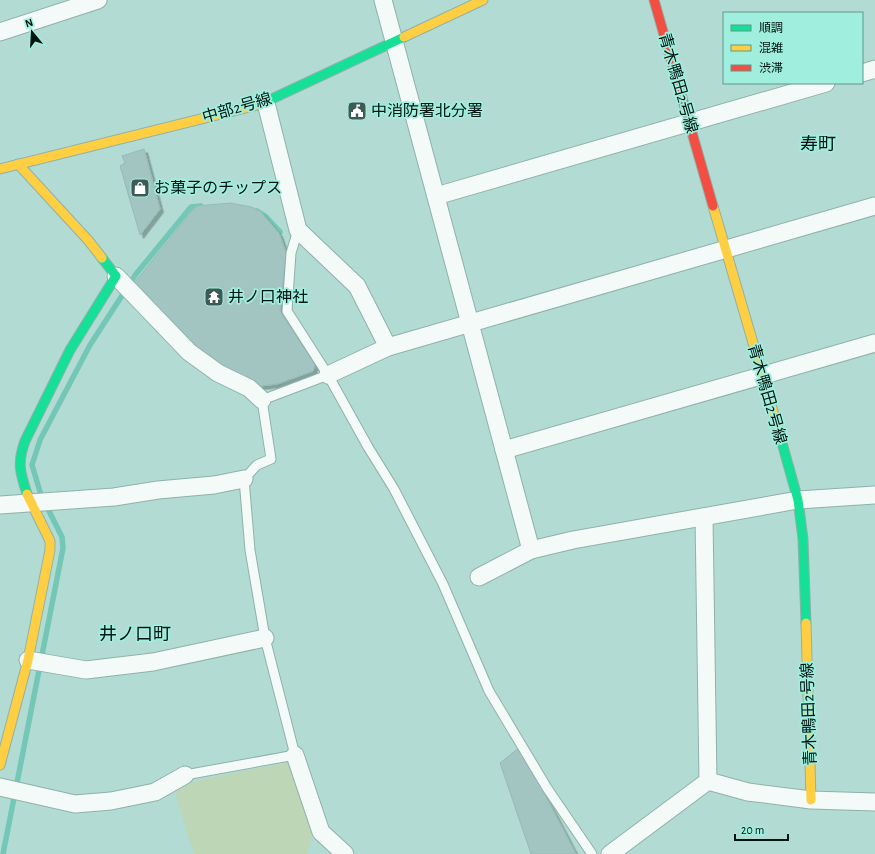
<svg xmlns="http://www.w3.org/2000/svg" width="875" height="854" viewBox="0 0 875 854" font-family="'Alegreya Sans','Noto Sans JP',sans-serif">
<style>
.green{fill:#bcd6b6}
.lines{fill:none;stroke-linecap:round;stroke-linejoin:round}
.stream{stroke:#74c7b7;stroke-width:5.5}
.building{fill:#a2c5c1;stroke:#98bab7;filter:url(#shadow)}
.lane-casing{stroke:#8fb1aa;stroke-width:11}
.street-casing{stroke:#8fb1aa;stroke-width:19}
.fast-casing{stroke:#8fb1aa;stroke-width:11}
.slow-casing{stroke:#8fb1aa;stroke-width:11}
.jam-casing{stroke:#8fb1aa;stroke-width:11}
.lane{stroke:#f3faf8;stroke-width:9}
.street{stroke:#f3faf8;stroke-width:17}
.fast{stroke:#16e098;stroke-width:9}
.slow{stroke:#ffcf43;stroke-width:9}
.jam{stroke:#f24e42;stroke-width:9}
.labels{text-anchor:middle;dominant-baseline:central;stroke-width:3.5;stroke-linejoin:round;paint-order:stroke}
.street-label{font-size:16px;fill:#001410;stroke:#a0eedd}
.poi-label{font-size:16px;fill:#001410;stroke:#a0eedd;text-anchor:start}
.quarter-label{font-size:18px;fill:#001410;stroke:#a0eedd}
</style>
<defs>
<filter id="shadow"><feDropShadow dx="3.5" dy="3.5" stdDeviation="0" flood-color="#0004"/></filter>
</defs>
<rect width="100%" height="100%" fill="#b2dcd3"/>
<path class="green" d="M290,762L313,835L307,854H194L175,792L195,781Z"/>
<g class="lines">
<g class="stream">
<path d="M257,211L265,216L280,232"/>
<path d="M3,854L63,548L62,537L41,495L32,465L40,440L90,345L136,274L191,207L201,206"/>
</g>
</g>
<g class="building">
<path d="M144,149L160,209L140,235L120,166L125,163L122,156Z"/>
<path d="M230,203L252,207L261,212L279,233L286,253L280,311L315,365L313,371L277,384L260,386L240,379L192,346L134,283L196,206Z"/>
<path d="M520,747L576,854H531L500,763Z"/>
</g>
<g class="lines">
<defs>
<g id="lane">
<path d="M298,230L291,253L287,311L328,375L368,447L394,489L443,584L489,691L547,788L592,854"/>
<path d="M185,775L295,755L265,638L250,550L244,479L257,465L271,459L262,400L328,375"/>
</g>
<g id="street">
<path d="M383,0L531,550"/>
<path d="M0,32L98,0"/>
<path d="M862,73L875,69"/>
<path d="M266,103L298,230L357,286L388,347"/>
<path d="M436,196L826,83"/>
<path d="M116,276L189,352L218,373L249,388L262,400"/>
<path d="M328,375L388,347L875,206"/>
<path d="M504,450L875,343"/>
<path d="M0,505L114,497L158,490L214,485L244,479"/>
<path d="M704,517L708,781"/>
<path d="M479,577L531,550L573,540L798,500L875,495"/>
<path d="M28,660L86,670L153,662L265,638"/>
<path d="M295,755L321,832L345,854"/>
<path d="M708,781L748,792L811,800L875,802"/>
<path d="M0,787L75,804L111,801L155,792L185,775"/>
<path d="M610,854L708,781"/>
</g>
<g id="fast">
<path d="M261,104L404,37"/>
<path d="M777,425L798,500L803,539L806,623"/>
<path d="M27,494C20,472 17,463 25,441L70,350L116,276L102,258"/>
</g>
<g id="slow">
<path d="M404,37L483,0"/>
<path d="M18,164L88,240L102,258"/>
<path d="M0,169L261,104"/>
<path d="M713,206L777,425"/>
<path d="M806,623L811,800"/>
<path d="M0,765L28,660L50,550V541L27,494"/>
</g>
<path id="jam" d="M654,0L713,206"/>
</defs>
<use href="#lane" class="lane-casing"/>
<use href="#street" class="street-casing"/>
<use href="#fast" class="fast-casing"/>
<use href="#slow" class="slow-casing"/>
<use href="#jam" class="jam-casing"/>
<use href="#lane" class="lane"/>
<use href="#street" class="street"/>
<use href="#fast" class="fast"/>
<use href="#slow" class="slow"/>
<use href="#jam" class="jam"/>
</g>
<defs>
<symbol id="civic-square" viewBox="-11 -11 22 22"><rect x="-9" y="-9" width="18" height="18" rx="4" fill="#3e5a54" stroke="#a0eedd"/><path d="M-.6-6.5H3V-4.5H.6V-3L4-1V1h2V6H-6V1h2V-1L-.6-3ZM-1.2 2.5V6h2.4V2.5Z" fill="#fff"/></symbol>
<symbol id="shop-square" viewBox="-11 -11 22 22"><rect x="-9" y="-9" width="18" height="18" rx="4" fill="#3e5a54" stroke="#a0eedd"/><path d="M-5-2.5h2.3a2.7 3.5 0 0 1 5.4 0H5L5.5 6h-11ZM-1.5-2.5h3a1.5 2.3 0 0 0-3 0Z" fill="#fff"/></symbol>
<symbol id="temple-square" viewBox="-11 -11 22 22"><rect x="-9" y="-9" width="18" height="18" rx="4" fill="#3e5a54" stroke="#a0eedd"/><path d="M0-6L5-2H3V0L6.5 2.5H4V6H1.5V3h-3V6H-4V2.5H-6.5L-3 0V-2H-5Z" fill="#fff"/></symbol>
</defs>
<g fill-rule="evenodd">
<use href="#civic-square" x="346" y="100" width="22" height="22"/>
<use href="#shop-square" x="129" y="177" width="22" height="22"/>
<use href="#temple-square" x="203" y="286" width="22" height="22"/>
</g>
<g class="labels">
<g class="street-label">
<text transform="translate(678 83) rotate(74)">青木鴨田2号線</text>
<text transform="translate(237 108) rotate(-16)">中部2号線</text>
<text transform="translate(767 394) rotate(74)">青木鴨田2号線</text>
<text transform="translate(809 714) rotate(-92)">青木鴨田2号線</text>
</g>
<g class="poi-label">
<text x="371" y="111">中消防署北分署</text>
<text x="154" y="188">お菓子のチップス</text>
<text x="228" y="297">井ノ口神社</text>
</g>
<g class="quarter-label">
<text x="818" y="145">寿町</text>
<text x="135" y="635">井ノ口町</text>
</g>
</g>
<rect x="723" y="12" width="140" height="72" fill="#a0eedd" stroke="#60978b"/>
<rect x="731" y="25" width="20" height="6" fill="#16e098" stroke="#60978b"/>
<text x="759" y="32" font-size="12" fill="#001410">順調</text>
<rect x="731" y="45" width="20" height="6" fill="#ffcf43" stroke="#60978b"/>
<text x="759" y="52" font-size="12" fill="#001410">混雑</text>
<rect x="731" y="65" width="20" height="6" fill="#f24e42" stroke="#60978b"/>
<text x="759" y="72" font-size="12" fill="#001410">渋滞</text>
<g transform="translate(32 32) rotate(342)" stroke="#a0eedd" stroke-width="3" paint-order="stroke">
<path d="M0-3L7 15L0 10L-7 15Z" fill="#001410"/>
<text y="-6" font-size="11" font-weight="bold" text-anchor="middle" fill="#001410">N</text>
</g>
<path d="M735 834v6h53v-6" fill="none" stroke="#001410" stroke-width="2"/>
<text x="741" y="834" font-size="12" fill="#001410" stroke="#a0eedd" stroke-width="3" paint-order="stroke">20 m</text>
</svg>
